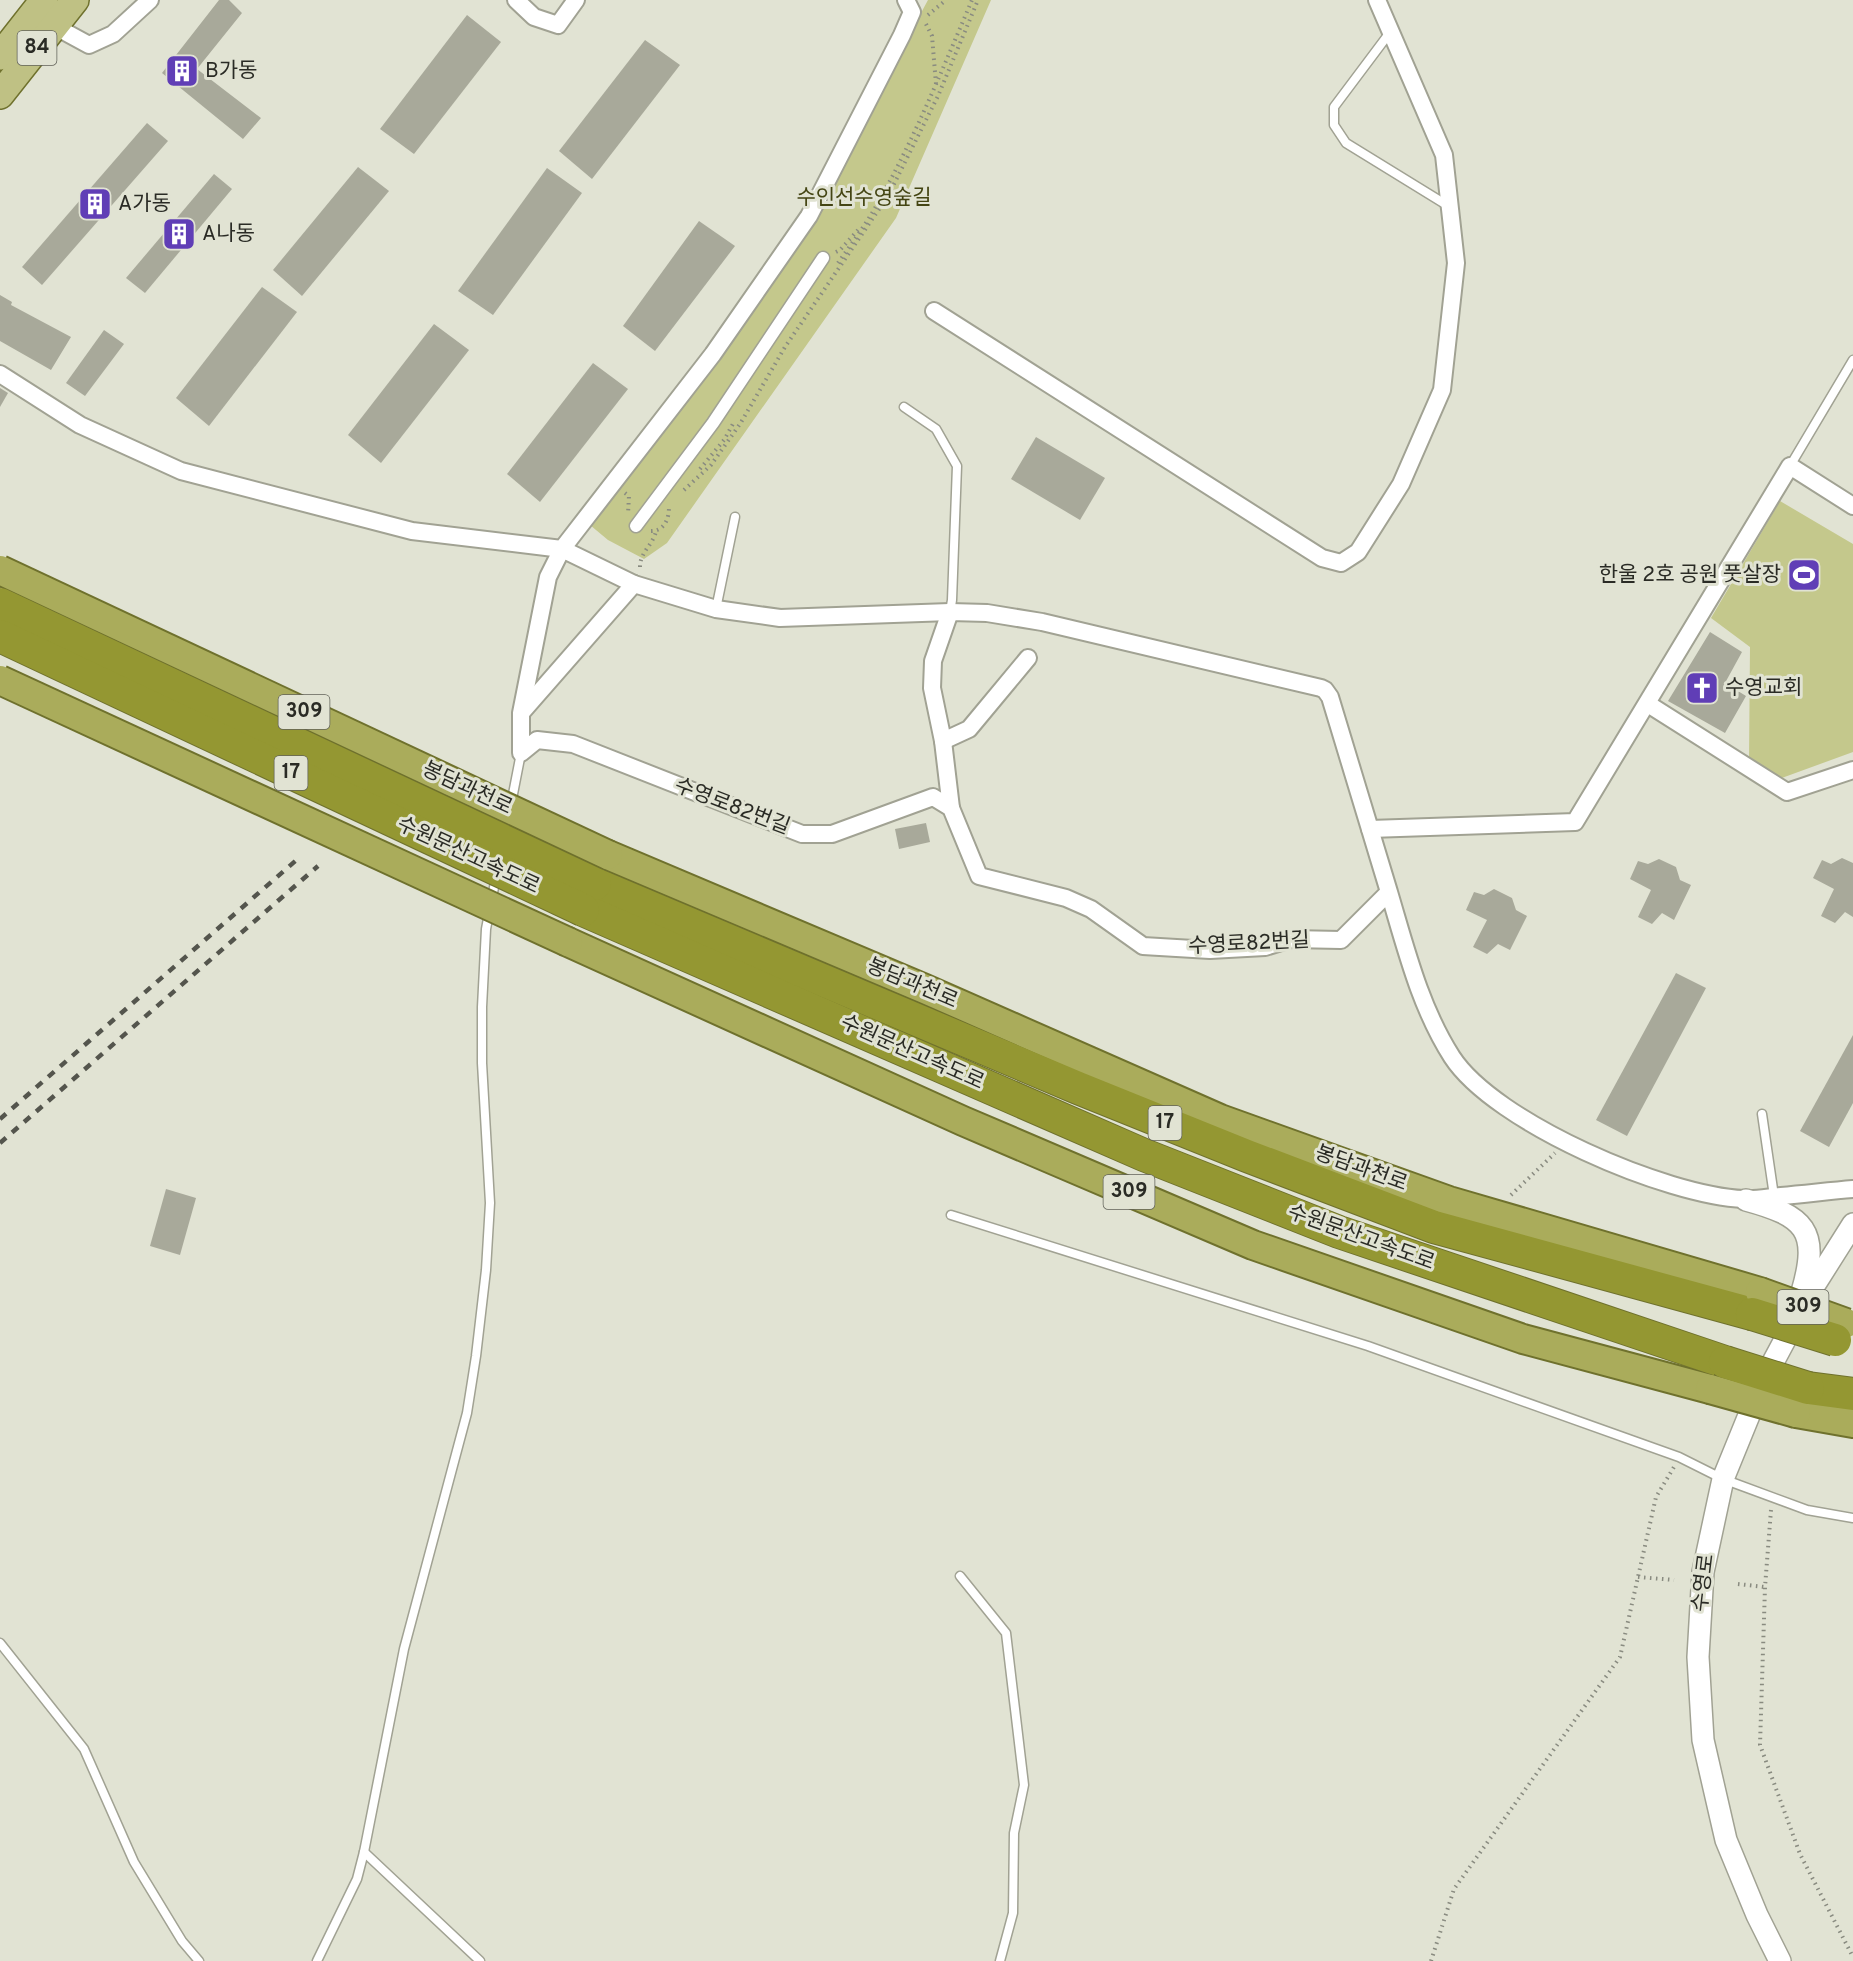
<svg xmlns="http://www.w3.org/2000/svg" width="1853" height="1961" viewBox="0 0 1853 1961" font-family="Overpass,'Noto Sans KR',sans-serif">
<style>
.green{fill:#c4c88c}
.building{fill:#a8a99a}
.lines{fill:none;stroke-linecap:round;stroke-linejoin:round}
.service-casing{stroke:#a1a293;stroke-width:11}
.pedestrian-casing{stroke:#a1a293;stroke-width:15}
.minor-casing{stroke:#a1a293;stroke-width:20}
.tertiary-casing{stroke:#a1a293;stroke-width:24}
.primary-casing{stroke:#6f712d;stroke-width:30}
.trunk-casing{stroke:#6f712d;stroke-width:32}
.motorway-casing{stroke:#6f712d;stroke-width:34}
.path{stroke:#898b80;stroke-width:4;stroke-dasharray:1.5 4.5;stroke-linecap:butt}
.service{stroke:#fff;stroke-width:8}
.pedestrian{stroke:#fff;stroke-width:12}
.minor{stroke:#fff;stroke-width:16}
.tertiary{stroke:#fff;stroke-width:21}
.primary{stroke:#bfc184;stroke-width:27}
.trunk{stroke:#aaac5b;stroke-width:28}
.motorway{stroke:#949732;stroke-width:32}
.rail{stroke:#54554d;stroke-width:4.5;stroke-dasharray:8 8;stroke-linecap:butt}
.trunk-bridge-casing{stroke:#6f712d;stroke-width:32;stroke-linecap:butt}
.motorway-bridge-casing{stroke:#6f712d;stroke-width:34;stroke-linecap:butt}
.trunk-bridge{stroke:#aaac5b;stroke-width:28}
.motorway-bridge{stroke:#949732;stroke-width:32}
.labels{text-anchor:middle;dominant-baseline:central;stroke-width:6;stroke-linejoin:round;paint-order:stroke}
.shield{fill:#e1e3d3;stroke:#616259;stroke-width:1.5}
.shield-label{font-size:20px;font-weight:bold;fill:#2a2b25}
.poi-label{font-size:21px;fill:#2a2b25;stroke:#e1e3d3;text-anchor:start}
.park-label{font-size:21px;fill:#444513;stroke:#e1e3d3}
.street-label{font-size:21px;fill:#2a2b25;stroke:#e1e3d3}
</style>
<rect width="100%" height="100%" fill="#e1e3d3"/>
<g class="green">
<path d="M928,0H991L896,218L667,543L644,559L608,540L590,525L780,274Z"/>
<path d="M1780,501L1853,544V752L1779,779L1749,760L1750,647L1711,618Z"/>
</g>
<g class="building">
<path d="M219,0H229L242,13L197,69L261,118L243,139L162,73Z"/>
<path d="M467,15L501,42L414,154L380,129Z"/>
<path d="M645,40L680,65L592,179L559,151Z"/>
<path d="M147,123L168,141L42,285L22,267Z"/>
<path d="M358,167L389,191L302,296L273,270Z"/>
<path d="M547,168L582,193L493,315L458,291Z"/>
<path d="M214,174L232,189L145,293L126,278Z"/>
<path d="M699,221L735,246L655,351L623,326Z"/>
<path d="M262,287L297,312L209,426L176,398Z"/>
<path d="M0,295L12,302L11,305L71,337L51,370L0,341Z"/>
<path d="M434,324L469,350L381,463L348,435Z"/>
<path d="M104,330L124,344L85,396L66,383Z"/>
<path d="M593,363L628,389L540,502L507,474Z"/>
<path d="M0,388L8,393L0,407Z"/>
<path d="M1036,437L1105,478L1080,520L1011,479Z"/>
<path d="M1710,632L1742,652L1725,683L1746,696L1725,733L1668,701Z"/>
<path d="M926,823L930,842L899,849L895,829Z"/>
<path d="M1842,858L1853,863V917L1845,912L1835,923L1821,916L1834,889L1813,878L1822,860L1831,864Z"/>
<path d="M1659,859L1676,867L1680,880L1691,885L1674,920L1662,913L1652,924L1638,917L1651,890L1630,879L1638,861L1648,864Z"/>
<path d="M1494,889L1512,898L1516,910L1527,916L1510,950L1498,944L1487,954L1473,947L1487,920L1466,910L1474,892L1484,895Z"/>
<path d="M1676,973L1706,988L1627,1136L1596,1120Z"/>
<path d="M1853,1035V1103L1829,1147L1800,1131Z"/>
<path d="M166,1189L196,1198L180,1255L150,1246Z"/>
</g>
<g class="lines">
<defs>
<g id="service">
<path d="M1391,31L1334,107V125L1346,143L1450,207"/>
<path d="M904,407L936,429L957,466L952,600L950,612"/>
<path d="M1790,466L1853,360"/>
<path d="M716,609L735,517"/>
<path d="M505,835L521,753"/>
<path d="M1762,1114L1774,1196"/>
<path d="M951,1215L1368,1346L1679,1457L1723,1479L1807,1510L1853,1518"/>
<path d="M960,1576L1006,1633L1024,1785L1014,1833L1013,1913L1000,1961"/>
<path d="M0,1643L84,1749L134,1862L182,1941L199,1961"/>
<path d="M364,1852L480,1961"/>
<path d="M317,1961L357,1879L364,1852L404,1649L467,1413L476,1356L486,1270L490,1203L482,1063V1007L486,929L496,877"/>
</g>
<path id="pedestrian" d="M636,526L713,423L823,258"/>
<g id="minor">
<path d="M516,0L534,17L558,25L576,0"/>
<path d="M54,26L89,45L113,34L150,0"/>
<path d="M934,311L1322,558L1341,563L1358,552L1401,484L1442,390L1456,263L1444,155L1377,0"/>
<path d="M0,374L80,425L181,471L412,531L562,549L713,354L809,216L902,35L912,12L906,0"/>
<path d="M950,612L933,661L932,688L943,741L951,808"/>
<path d="M1648,704L1787,792L1853,770"/>
<path d="M522,712L634,584"/>
<path d="M943,741L969,729L1028,658"/>
<path d="M1370,829L1575,822L1790,466L1853,506"/>
<path d="M1389,892L1330,697L1325,690L1321,688L1042,622L987,613L950,612L780,618L716,609L634,584L562,549L548,577L521,713V753L537,740L573,744L802,834H832L933,797L951,808L979,876L1066,898L1091,909L1143,946L1210,950L1265,947L1291,939L1341,940L1389,892C1406,949 1420,1007 1452,1057C1495,1123 1667,1196 1744,1199C1756,1200 1769,1197 1781,1196C1805,1194 1829,1191 1853,1189"/>
</g>
<g id="tertiary">
<path d="M1746,1200C1805,1216 1820,1230 1802,1292"/>
<path d="M1780,1961L1757,1915L1726,1840L1703,1740L1698,1657L1703,1572L1723,1479L1763,1381L1812,1289L1853,1224"/>
</g>
<g id="primary">
<path d="M0,56L44,0"/>
<path d="M0,95L75,0"/>
</g>
<g id="trunk">
<path d="M608,855L925,989L1220,1119L1449,1201L1760,1292"/>
<path d="M568,942L963,1121L1253,1245L1523,1339L1710,1389"/>
<path d="M1796,1413L1853,1423"/>
</g>
<g id="motorway">
<path d="M595,884L1078,1088L1247,1156L1434,1227L1752,1314"/>
<path d="M583,910L1144,1155L1339,1232L1725,1362"/>
<path d="M1808,1388L1853,1394"/>
</g>
</defs>
<use href="#service" class="service-casing"/>
<use href="#pedestrian" class="pedestrian-casing"/>
<use href="#minor" class="minor-casing"/>
<use href="#tertiary" class="tertiary-casing"/>
<use href="#primary" class="primary-casing"/>
<use href="#trunk" class="trunk-casing"/>
<use href="#motorway" class="motorway-casing"/>
<g class="path">
<path d="M928,15L946,0"/>
<path d="M926,24L932,36L936,84"/>
<path d="M836,252L840,250L858,230"/>
<path d="M838,263C852,243 867,223 879,201C915,137 943,68 972,0"/>
<path d="M700,469L724,440L734,422"/>
<path d="M684,490L711,465L740,424L785,347L888,196L938,96L978,0"/>
<path d="M625,493L629,496L628,514"/>
<path d="M651,531C665,531 669,518 669,507"/>
<path d="M640,567C640,552 653,545 656,531"/>
<path d="M1511,1195L1555,1153"/>
<path d="M1771,1510L1765,1587L1760,1745L1800,1854L1853,1957"/>
<path d="M1638,1577L1674,1580"/>
<path d="M1738,1584L1765,1587"/>
<path d="M1431,1961L1454,1889L1620,1657L1656,1497L1674,1467"/>
</g>
<use href="#service" class="service"/>
<use href="#pedestrian" class="pedestrian"/>
<use href="#minor" class="minor"/>
<use href="#tertiary" class="tertiary"/>
<use href="#primary" class="primary"/>
<use href="#trunk" class="trunk"/>
<use href="#motorway" class="motorway"/>
<g class="rail">
<path d="M0,1119L301,856"/>
<path d="M0,1143L318,866"/>
</g>
<defs>
<g id="trunk-bridge">
<path d="M0,570L608,855"/>
<path d="M0,680L568,942"/>
<path d="M1760,1292L1846,1323"/>
<path d="M1710,1389L1796,1413"/>
</g>
<g id="motorway-bridge">
<path d="M0,604L595,884"/>
<path d="M0,636L583,910"/>
<path d="M1752,1314L1835,1340"/>
<path d="M1725,1362L1808,1388"/>
</g>
</defs>
<use href="#trunk-bridge" class="trunk-bridge-casing"/>
<use href="#motorway-bridge" class="motorway-bridge-casing"/>
<use href="#trunk-bridge" class="trunk-bridge"/>
<use href="#motorway-bridge" class="motorway-bridge"/>
</g>
<defs>
<symbol id="building-square" viewBox="-11 -11 22 22"><rect x="-9" y="-9" width="18" height="18" rx="4" fill="#603eb6" stroke="#e1e3d3"/><path d="M-4-6H4V6H1V3H-1V6H-4ZM-2.5-4.3h1.7v1.8h-1.7ZM.8-4.3h1.7v1.8H.8ZM-2.5-1h1.7V.8h-1.7ZM.8-1h1.7V.8H.8Z" fill="#fff"/></symbol>
<symbol id="stadium-square" viewBox="-11 -11 22 22"><rect x="-9" y="-9" width="18" height="18" rx="4" fill="#603eb6" stroke="#e1e3d3"/><path d="M0-5a6.5 5 0 1 0 0 10a6.5 5 0 1 0 0-10ZM-3.5-1.8h7v3.6h-7Z" fill="#fff"/></symbol>
<symbol id="church-square" viewBox="-11 -11 22 22"><rect x="-9" y="-9" width="18" height="18" rx="4" fill="#603eb6" stroke="#e1e3d3"/><path d="M-1.2-6h2.4v3.5h3.3v2.4h-3.3V6h-2.4V-.1h-3.3v-2.4h3.3Z" fill="#fff"/></symbol>
</defs>
<g fill-rule="evenodd">
<use href="#building-square" x="163" y="52" width="38" height="38"/>
<use href="#building-square" x="76" y="185" width="38" height="38"/>
<use href="#building-square" x="160" y="215" width="38" height="38"/>
<use href="#stadium-square" x="1785" y="556" width="38" height="38"/>
<use href="#church-square" x="1683" y="669" width="38" height="38"/>
</g>
<g class="labels">
<g class="shield">
<rect x="17.5" y="31" width="39" height="34" rx="4.5"/>
<rect x="278.5" y="695" width="51" height="34" rx="4.5"/>
<rect x="274.5" y="756" width="33" height="34" rx="4.5"/>
<rect x="1148.5" y="1106" width="33" height="34" rx="4.5"/>
<rect x="1103.5" y="1175" width="51" height="34" rx="4.5"/>
<rect x="1777.5" y="1290" width="51" height="34" rx="4.5"/>
</g>
<g class="shield-label">
<text x="37" y="48">84</text>
<text x="304" y="712">309</text>
<text x="291" y="773">17</text>
<text x="1165" y="1123">17</text>
<text x="1129" y="1192">309</text>
<text x="1803" y="1307">309</text>
</g>
<g class="poi-label">
<text x="205" y="71">B가동</text>
<text x="118" y="204">A가동</text>
<text x="202" y="234">A나동</text>
<text x="1781" y="575" text-anchor="end">한울 2호 공원 풋살장</text>
<text x="1725" y="688">수영교회</text>
</g>
<g class="park-label">
<text x="864" y="198">수인선수영숲길</text>
</g>
<g class="street-label">
<text transform="translate(467 789) rotate(25)">봉담과천로</text>
<text transform="translate(732 807) rotate(21)">수영로82번길</text>
<text transform="translate(468 856) rotate(25)">수원문산고속도로</text>
<text transform="translate(1249 944) rotate(-3)">수영로82번길</text>
<text transform="translate(912 984) rotate(23)">봉담과천로</text>
<text transform="translate(912 1053) rotate(24)">수원문산고속도로</text>
<text transform="translate(1361 1169) rotate(20)">봉담과천로</text>
<text transform="translate(1361 1238) rotate(20)">수원문산고속도로</text>
<text transform="translate(1704 1583) rotate(-83)">수영로</text>
</g>
</g>
</svg>
